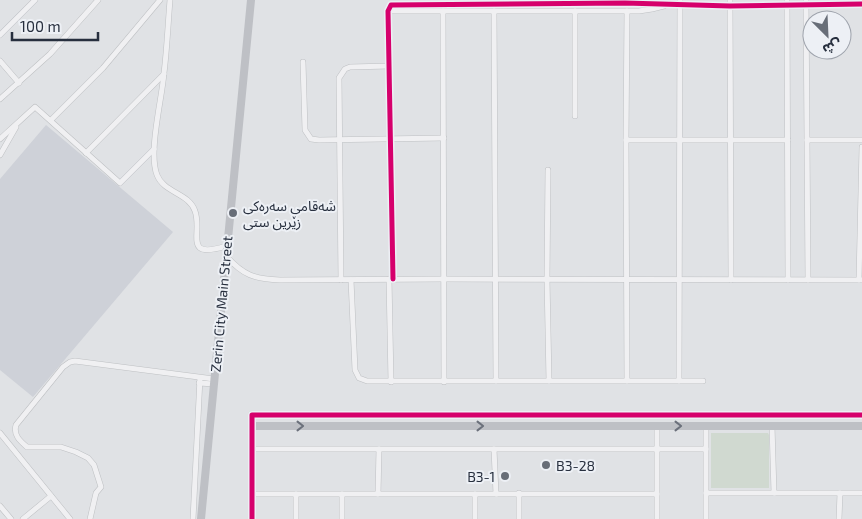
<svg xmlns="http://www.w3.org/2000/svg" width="862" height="519" viewBox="0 0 862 519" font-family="'Exo 2','Noto Sans Arabic',sans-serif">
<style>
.built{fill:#ced1d8}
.green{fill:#d0d9d0}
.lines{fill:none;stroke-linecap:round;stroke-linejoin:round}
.street-casing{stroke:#bec0c3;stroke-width:6}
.street{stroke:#f0f0f2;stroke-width:5}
.secondary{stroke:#bec0c5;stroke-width:8}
.cycleway-casing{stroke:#edf0f5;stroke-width:8}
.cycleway{stroke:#d6006c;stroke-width:5}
.oneway{stroke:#6b707b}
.poi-dot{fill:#686e78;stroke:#edf0f5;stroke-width:2}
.labels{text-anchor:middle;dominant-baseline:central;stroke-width:4;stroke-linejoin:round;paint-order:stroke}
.poi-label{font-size:14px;fill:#272f3e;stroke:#edf0f5;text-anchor:start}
.street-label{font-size:14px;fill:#272f3e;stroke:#edf0f5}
</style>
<rect width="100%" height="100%" fill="#e0e2e5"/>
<path class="built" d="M46,125L173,232L33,397L0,370V179Z"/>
<path class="green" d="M711,433H768L769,435V488H711Z"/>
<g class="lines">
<defs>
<g id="street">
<path d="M170,0C168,24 167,49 164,73C162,99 148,152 157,175C164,193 189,193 195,211C203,233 182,260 226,246"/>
<path d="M730,0L731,280"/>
<path d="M787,0L788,280"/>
<path d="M806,0L808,280"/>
<path d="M388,11H639L652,9L664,6"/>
<path d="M443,11L444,382"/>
<path d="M494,11L496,381"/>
<path d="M0,35L35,0"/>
<path d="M0,61L19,83"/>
<path d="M303,62L305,130L311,139L319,140L444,138"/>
<path d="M0,99L50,54L98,0"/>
<path d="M575,116V11"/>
<path d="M51,120L103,68L160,0"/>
<path d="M0,139L35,107L120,183L154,149"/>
<path d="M626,140H788"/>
<path d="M807,140H862"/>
<path d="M86,153L164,74"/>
<path d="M0,155L16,127"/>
<path d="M548,170L547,279L549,381"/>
<path d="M226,256C243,275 254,279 280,280L443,279L862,280"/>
<path d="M389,279L391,382"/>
<path d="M393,279L388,11L391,5L625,3L730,6L862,4"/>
<path d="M341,280L339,78L345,69L350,67L389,66"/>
<path d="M351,280L355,370L359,378L367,381H703"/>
<path d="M859,280L862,147"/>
<path d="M627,381L626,140L627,11"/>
<path d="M679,381L680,0"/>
<path d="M199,383L214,384"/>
<path d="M252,426V519"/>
<path d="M657,426V519"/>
<path d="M772,426L774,493"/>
<path d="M0,433L70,519"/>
<path d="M251,449H706"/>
<path d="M494,449L496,494"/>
<path d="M519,493V519"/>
<path d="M706,493H862"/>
<path d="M252,494H657"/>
<path d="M296,494V519"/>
<path d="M342,494V519"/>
<path d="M378,494L379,449"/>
<path d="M0,506L11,519"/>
<path d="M23,519L51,496"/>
<path d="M90,519L96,493L101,487L94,465L88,458L76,452L61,447H27C20,441 13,435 16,425L63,367L70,362L75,361L214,379"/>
<path d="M193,519L200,378"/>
<path d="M475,519V494"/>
<path d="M706,519V426"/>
<path d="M839,519L840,493"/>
</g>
</defs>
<use href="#street" class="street-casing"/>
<use href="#street" class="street"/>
<g class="secondary">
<path d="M862,415H252V426H862"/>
<path d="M201,519L251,0"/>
</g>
<defs>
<g id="cycleway">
<path d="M393,279L388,11L391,5L625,3L730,6L862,4"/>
<path d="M252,519V415H862"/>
</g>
</defs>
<use href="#cycleway" class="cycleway-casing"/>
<use href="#cycleway" class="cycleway"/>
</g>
<defs><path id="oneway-chevron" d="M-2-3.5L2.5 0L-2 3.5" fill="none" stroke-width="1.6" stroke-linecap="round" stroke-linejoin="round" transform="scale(1.25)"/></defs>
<g class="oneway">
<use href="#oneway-chevron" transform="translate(300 426)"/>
<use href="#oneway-chevron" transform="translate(480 426)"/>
<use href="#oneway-chevron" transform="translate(678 426)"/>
</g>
<g class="poi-dot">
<circle cx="233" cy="213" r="5"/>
<circle cx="546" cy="465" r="5"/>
<circle cx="505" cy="476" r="5"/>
</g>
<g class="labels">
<g class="poi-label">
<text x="243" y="205">شەقامی سەرەکی<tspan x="243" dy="16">زێرین ستی</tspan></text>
<text x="556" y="465">B3-28</text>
<text x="495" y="476" text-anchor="end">B3-1</text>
</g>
<g class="street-label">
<text transform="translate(221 304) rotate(-85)">Zerin City Main Street</text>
</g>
</g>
<g transform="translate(827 35) rotate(156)"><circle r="24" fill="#edf0f5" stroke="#9ea3ac"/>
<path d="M0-4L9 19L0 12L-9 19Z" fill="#686e78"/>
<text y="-8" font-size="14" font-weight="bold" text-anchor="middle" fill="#272f3e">ش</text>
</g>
<path d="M12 32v8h86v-8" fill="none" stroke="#272f3e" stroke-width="2.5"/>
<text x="20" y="32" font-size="15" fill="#272f3e" stroke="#edf0f5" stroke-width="4" paint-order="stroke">100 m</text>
</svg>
